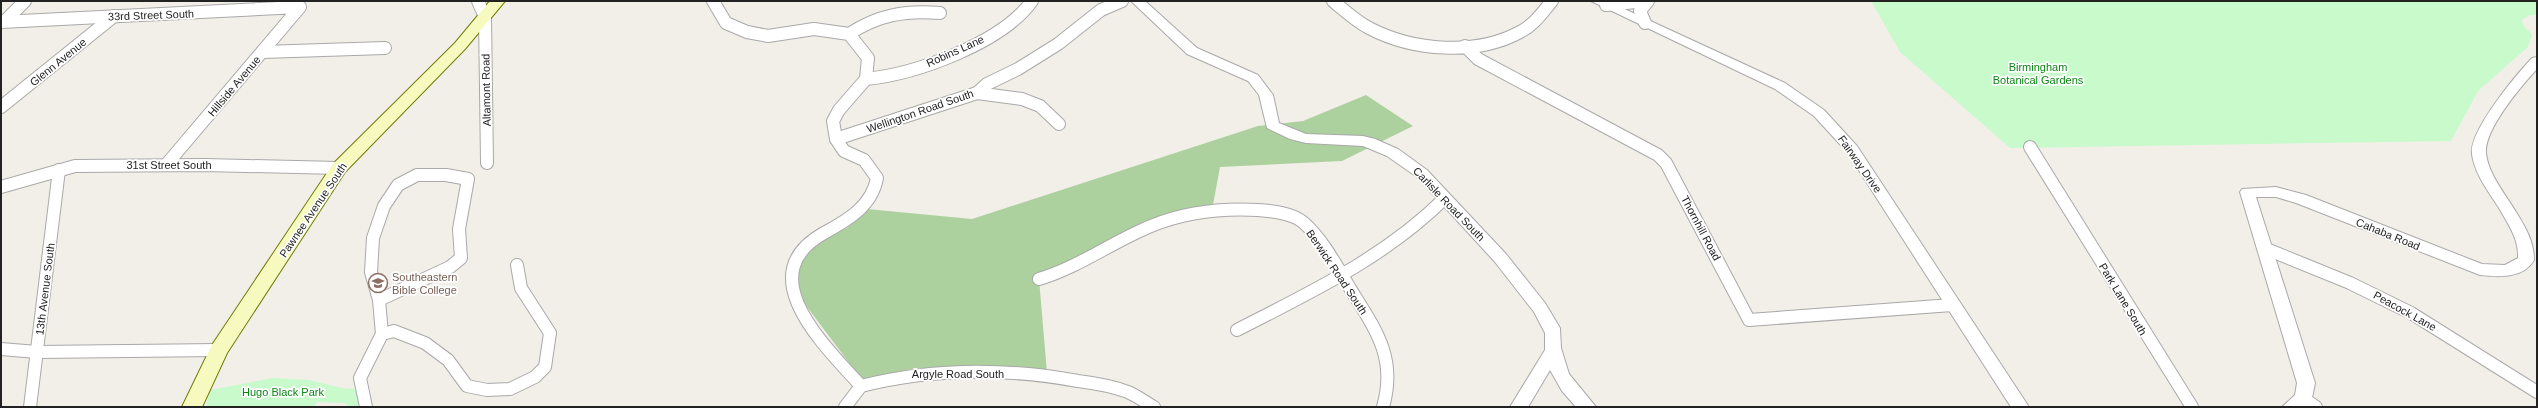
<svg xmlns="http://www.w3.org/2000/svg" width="2538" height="408" viewBox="0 0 2538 408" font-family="Helvetica,sans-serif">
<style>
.forest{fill:#add19e}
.park{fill:#c8facc}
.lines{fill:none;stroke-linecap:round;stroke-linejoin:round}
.minor-casing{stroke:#a9a9a9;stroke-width:14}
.tertiary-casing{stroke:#a9a9a9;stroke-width:2}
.secondary-casing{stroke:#707d05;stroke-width:2}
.minor{stroke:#fff;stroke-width:12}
.tertiary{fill:#fff;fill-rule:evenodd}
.secondary{fill:#f7fabf;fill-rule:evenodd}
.labels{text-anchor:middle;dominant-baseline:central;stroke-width:3.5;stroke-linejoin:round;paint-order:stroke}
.street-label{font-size:11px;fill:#222;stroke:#fff}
.park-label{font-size:11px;fill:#0c8416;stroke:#fff}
.education-label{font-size:11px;fill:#785e54;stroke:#fff;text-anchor:start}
</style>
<rect width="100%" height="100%" fill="#f2efe9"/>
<path class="forest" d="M1366,95L1413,126L1342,161L1220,167L1213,205L1039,279L1047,373L916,368L862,380L795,291L800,255L814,242L847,228L867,209L972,219L1258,126L1303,121Z"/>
<g class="park">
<path d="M1871,1H2537V15H2530L2522,20L2523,25L2532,34L2528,47L2478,91L2451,141L2010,148L1900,52Z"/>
<path d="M273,378L309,380L342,388L358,389L360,395L358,407H349L344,403L317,402L314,407H206L210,390Z"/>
</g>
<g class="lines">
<defs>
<g id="minor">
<path d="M478,1L485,17L487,163"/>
<path d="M713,1L726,23L747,32L768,36L814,29L849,34L868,58L866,79L839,110L833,121L836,139L844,151L864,160L877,178C872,206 848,220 824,233C749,275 825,346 861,386"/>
<path d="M1333,1C1345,11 1356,21 1369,28C1413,51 1476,56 1520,32C1534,25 1542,13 1552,1"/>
<path d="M1606,5L1646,1"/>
<path d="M5,21L25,1"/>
<path d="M1,22L300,7L166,165"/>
<path d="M1645,23L1640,11L1648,1"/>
<path d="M849,34C878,15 905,10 940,13"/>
<path d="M1465,46L1478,59L1658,155L1666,163L1749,320L1952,305"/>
<path d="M262,52L385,48"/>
<path d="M866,79C916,74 1002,43 1032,1"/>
<path d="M977,93L1022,99L1040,106L1059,124"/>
<path d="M1,107L114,16"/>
<path d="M836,139L977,93L987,84L1018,69L1058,44L1101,10L1122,1"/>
<path d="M2030,147L2192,407"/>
<path d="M417,175H446L468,179L459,229L461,258L450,267L379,300L371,272L373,238L384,206L398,185Z"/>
<path d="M1,187L75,166L205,165L339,168"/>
<path d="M2264,248L2350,283L2411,313L2537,392"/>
<path d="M1039,279C1079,267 1112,242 1151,226C1185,212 1222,208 1258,210C1272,211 1293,213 1304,223C1324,241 1337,267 1351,290C1376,330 1397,358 1383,407"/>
<path d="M379,300L382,334"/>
<path d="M1237,330C1311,292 1384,258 1444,199"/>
<path d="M1,349L37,352L219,350"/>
<path d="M861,386C932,368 1006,368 1078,381C1094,383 1112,386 1128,392C1137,396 1145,402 1154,407"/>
<path d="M2303,398L2316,407"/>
<path d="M30,407L59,170"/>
<path d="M366,407L360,378L382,334L394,331L425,343L448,360L467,386L487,390L510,389L535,377L545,367L550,333L521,288L517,265"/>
<path d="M845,407L861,386"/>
</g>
<g id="tertiary">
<path d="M1131,1H1145L1197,48L1258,75L1273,95L1279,123L1306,134L1363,136L1375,139L1398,149L1427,170L1506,254L1545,303L1560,328L1561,348L1569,374L1596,407H1576L1562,391L1550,370L1528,407H1510L1545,350V333L1534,312L1495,262L1417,177L1387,156L1363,146L1306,143L1290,139L1267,128L1259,95L1248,81L1187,54Z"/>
<path d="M1591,1H1607L1785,83L1824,110L1857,146L2029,407H2011L1847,152L1814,116L1775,89Z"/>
<path d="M2537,57V69C2521,86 2484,130 2486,153C2488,174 2506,195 2516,212C2526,228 2534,242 2534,260C2523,279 2499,277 2480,275L2296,203L2276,197H2256L2315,383L2312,398L2303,407H2282L2295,395L2297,383L2240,192L2242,189L2276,187L2306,195L2482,264L2505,265L2518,258C2519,239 2508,224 2499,208C2489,192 2474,173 2472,154C2469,131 2516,75 2532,58Z"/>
</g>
<path id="secondary" d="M490,1H505L465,49L345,172L227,353L202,407H182L212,345L333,164L455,43Z"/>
</defs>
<use href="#minor" class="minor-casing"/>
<use href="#tertiary" class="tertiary-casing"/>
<use href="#secondary" class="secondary-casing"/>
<use href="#minor" class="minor"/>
<use href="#tertiary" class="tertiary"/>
<use href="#secondary" class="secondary"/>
</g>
<defs>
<symbol id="school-ring" viewBox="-11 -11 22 22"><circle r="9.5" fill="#fff" stroke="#8d6e63" stroke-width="1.5"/><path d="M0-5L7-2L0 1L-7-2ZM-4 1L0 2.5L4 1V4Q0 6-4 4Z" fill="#8d6e63"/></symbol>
</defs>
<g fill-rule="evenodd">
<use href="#school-ring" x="367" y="272" width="22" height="22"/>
</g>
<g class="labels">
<g class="street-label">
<text transform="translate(151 15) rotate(-2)">33rd Street South</text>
<text transform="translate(955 51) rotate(-24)">Robins Lane</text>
<text transform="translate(58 62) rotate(-39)">Glenn Avenue</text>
<text transform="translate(234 86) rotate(-50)">Hillside Avenue</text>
<text transform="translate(486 90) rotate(-91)">Altamont Road</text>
<text transform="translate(920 111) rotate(-19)">Wellington Road South</text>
<text transform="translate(1860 164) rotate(55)">Fairway Drive</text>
<text x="169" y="165">31st Street South</text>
<text transform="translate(1449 204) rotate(46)">Carlisle Road South</text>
<text transform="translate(313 210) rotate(-56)">Pawnee Avenue South</text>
<text transform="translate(1701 228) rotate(62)">Thornhill Road</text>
<text transform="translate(2388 234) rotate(22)">Cahaba Road</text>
<text transform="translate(1337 272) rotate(56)">Berwick Road South</text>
<text transform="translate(45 289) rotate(-83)">13th Avenue South</text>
<text transform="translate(2123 299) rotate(59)">Park Lane South</text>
<text transform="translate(2405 311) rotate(29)">Peacock Lane</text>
<text x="958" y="374">Argyle Road South</text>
</g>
<g class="park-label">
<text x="2038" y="67">Birmingham<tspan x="2038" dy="13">Botanical Gardens</tspan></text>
<text x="283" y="392">Hugo Black Park</text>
</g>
<g class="education-label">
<text x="392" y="277">Southeastern<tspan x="392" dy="13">Bible College</tspan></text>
</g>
</g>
<rect width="2538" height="408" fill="none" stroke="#222222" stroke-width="4"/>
</svg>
